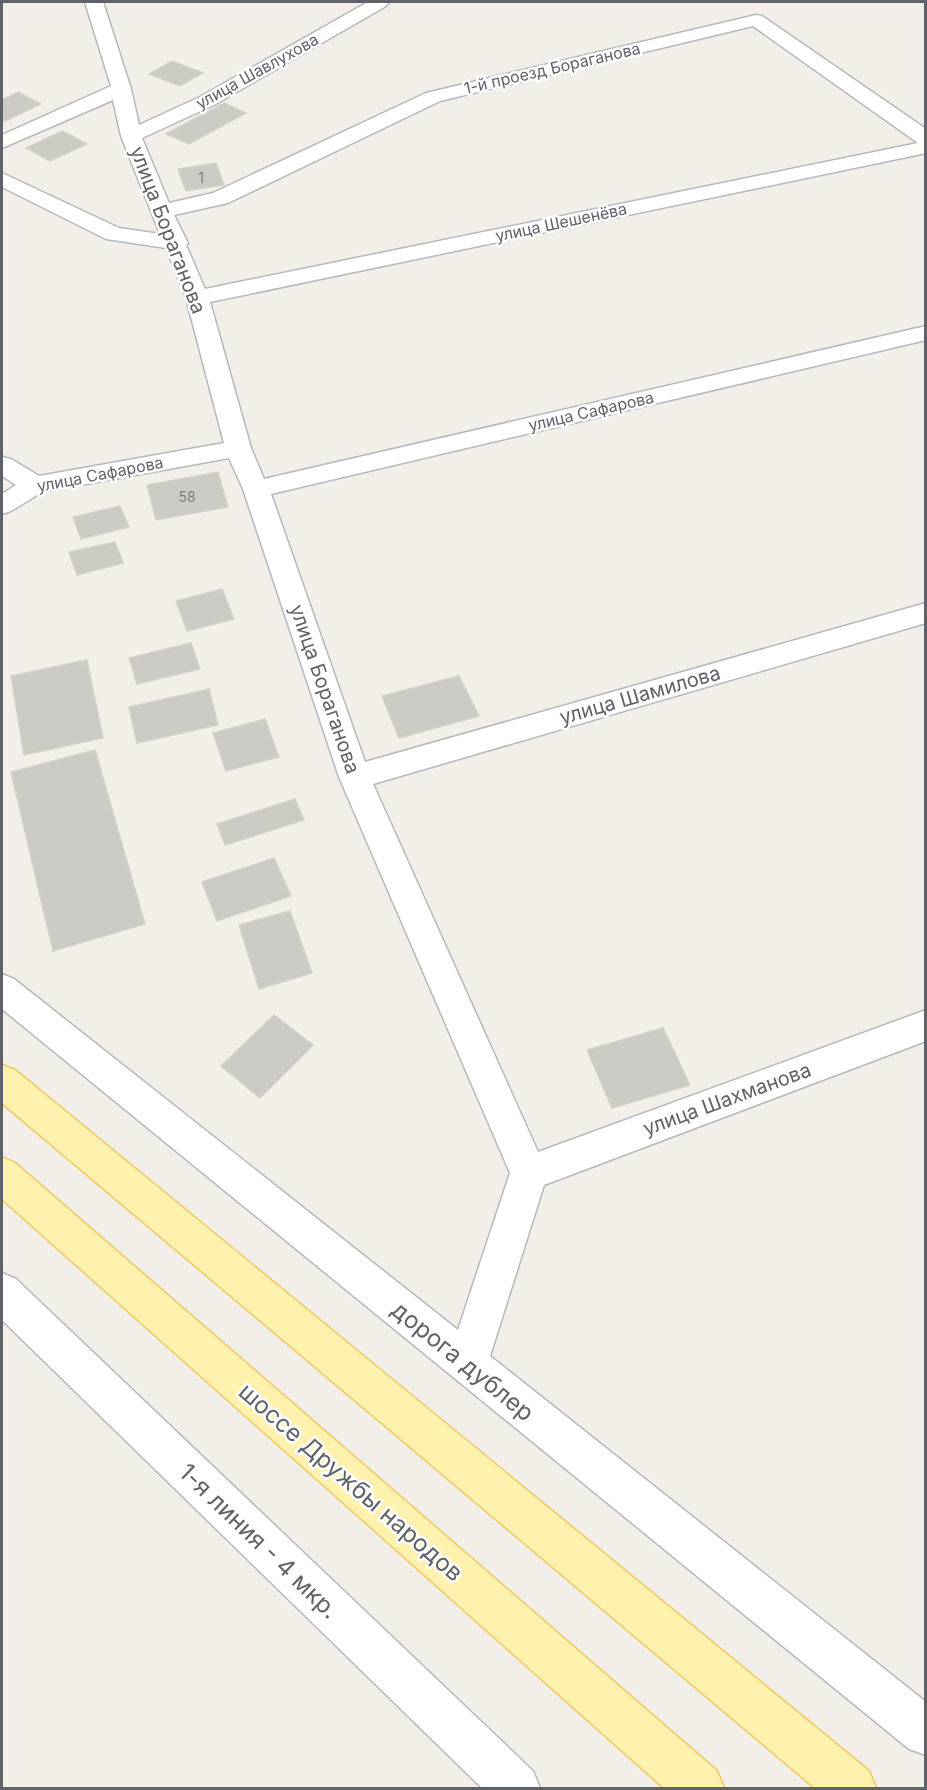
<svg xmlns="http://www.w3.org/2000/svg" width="927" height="1790" viewBox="0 0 927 1790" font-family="Inter,sans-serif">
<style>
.building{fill:#cccac5;stroke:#d6d1c6;stroke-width:1.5}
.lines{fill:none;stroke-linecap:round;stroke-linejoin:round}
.minor-casing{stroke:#b5b8bc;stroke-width:3}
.major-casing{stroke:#f2c960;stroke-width:3}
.minor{fill:#fff;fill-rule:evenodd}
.major{fill:#fff2af;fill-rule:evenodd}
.labels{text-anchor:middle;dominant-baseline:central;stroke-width:5;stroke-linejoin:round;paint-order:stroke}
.far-number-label{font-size:14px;fill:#7a7d7f}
.far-street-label{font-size:16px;fill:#5f6368;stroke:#fff}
.street-label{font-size:20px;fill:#5f6368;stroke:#fff}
.near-street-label{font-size:24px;fill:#5f6368;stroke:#fff}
</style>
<rect width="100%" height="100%" fill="#f1efe8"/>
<g class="building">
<path d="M172,61L203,73L180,86L149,74Z"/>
<path d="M18,92L41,104L5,121L2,119V100Z"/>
<path d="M224,103L246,113L189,144L166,134Z"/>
<path d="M62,131L87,144L50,161L26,148Z"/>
<path d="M216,163L224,185L186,191L178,169Z"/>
<path d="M218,472L228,507L156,520L147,485Z"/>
<path d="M120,506L129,527L81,539L73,517Z"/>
<path d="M115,542L123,563L77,575L69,552Z"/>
<path d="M222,589L234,619L187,631L176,601Z"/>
<path d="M191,643L200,669L137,684L129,658Z"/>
<path d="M87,660L103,738L24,755L11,676Z"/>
<path d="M459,676L479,716L399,738L382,696Z"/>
<path d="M209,689L218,725L137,743L129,707Z"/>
<path d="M265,719L279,757L226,771L213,733Z"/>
<path d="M95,750L145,924L53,951L11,772Z"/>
<path d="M295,799L304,820L225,845L217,824Z"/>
<path d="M274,858L291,896L217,921L202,882Z"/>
<path d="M290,911L312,973L259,989L239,925Z"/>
<path d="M274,1015L313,1045L260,1098L221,1066Z"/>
<path d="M663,1028L690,1085L612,1108L587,1050Z"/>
</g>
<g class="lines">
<defs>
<g id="minor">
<path d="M85,2H103L131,89L139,125L200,97L368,2H389L386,6L214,105L142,138L169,203L213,193L426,93L756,15L762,16L926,129V153L210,302L251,448L264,479L926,326V340L271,494L365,762L926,603V623L373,784L538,1152L926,1010V1041L544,1185L490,1356L926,1702V1755L909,1749L2,1009V974L14,979L458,1330L510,1173L339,777L243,489L229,458L42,492L11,511L2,514V494L16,485L2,476V457L11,459L39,476L224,443L186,298L166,248L106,239L2,187V173L119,228L160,234L121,136L113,100L2,148V135L111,86ZM753,26L918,143L205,289L186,245L188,243L174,215L228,203L440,101Z"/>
<path d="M2,1273L16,1279L533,1771L540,1788H482L2,1320Z"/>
</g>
<g id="major">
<path d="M2,1065L15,1070L869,1771L876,1788H815L2,1103Z"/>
<path d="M2,1157L15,1163L717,1771L724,1788H664L2,1199Z"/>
</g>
</defs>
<use href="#minor" class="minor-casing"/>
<use href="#major" class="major-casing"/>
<use href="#minor" class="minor"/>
<use href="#major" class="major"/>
</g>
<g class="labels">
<g class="far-number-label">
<text x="201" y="177">1</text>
<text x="187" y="496">58</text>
</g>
<g class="far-street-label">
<text transform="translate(552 68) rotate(-13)">1-й проезд Бораганова</text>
<text transform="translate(257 71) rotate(-29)">улица Шавлухова</text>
<text transform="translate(561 222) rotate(-12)">улица Шешенёва</text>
<text transform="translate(591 411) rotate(-13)">улица Сафарова</text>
<text transform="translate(100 474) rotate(-11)">улица Сафарова</text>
</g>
<g class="street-label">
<text transform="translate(168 230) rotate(69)">улица Бораганова</text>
<text transform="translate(325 689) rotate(71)">улица Бораганова</text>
<text transform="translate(640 695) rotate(-16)">улица Шамилова</text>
<text transform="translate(727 1099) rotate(-20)">улица Шахманова</text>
</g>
<g class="near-street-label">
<text transform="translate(463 1361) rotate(39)">дорога дублер</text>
<text transform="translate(351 1482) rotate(41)">шоссе Дружбы народов</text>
<text transform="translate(259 1541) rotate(44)">1-я линия - 4 мкр.</text>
</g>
</g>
<rect width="927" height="1790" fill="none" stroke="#5f6368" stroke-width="6"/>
</svg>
